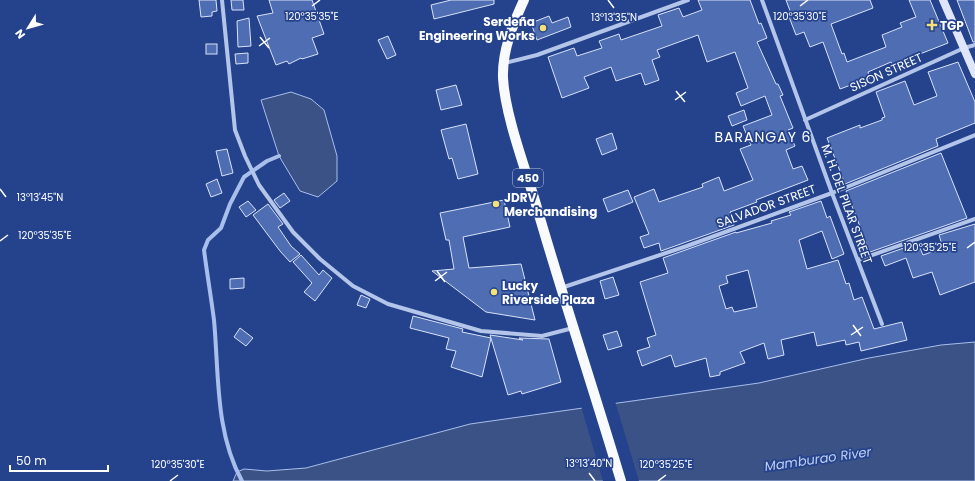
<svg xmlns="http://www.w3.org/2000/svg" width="975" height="481" viewBox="0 0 975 481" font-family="Poppins,sans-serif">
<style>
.water{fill:#3b5287;stroke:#a8beeb}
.pier{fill:#25438c}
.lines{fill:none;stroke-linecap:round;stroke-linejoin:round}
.stream{stroke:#a8beeb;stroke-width:4}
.building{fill:#4e6db3;stroke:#d9e2f8;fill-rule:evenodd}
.street{stroke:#b4c5ea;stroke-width:4}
.secondary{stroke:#dfe6f9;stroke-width:8}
.primary{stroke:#f8fafe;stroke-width:10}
.ticks{fill:none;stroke:#fff;stroke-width:1.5}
.poi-dot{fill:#f4e278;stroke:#25438c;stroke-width:1.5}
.labels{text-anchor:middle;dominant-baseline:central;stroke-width:3.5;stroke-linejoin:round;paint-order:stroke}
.shield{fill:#25438c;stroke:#bec7dc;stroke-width:1}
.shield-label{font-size:11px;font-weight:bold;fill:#fff}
.poi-label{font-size:12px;font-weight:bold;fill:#fff;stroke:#25438c;text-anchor:start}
.street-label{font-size:12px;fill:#fff;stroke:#25438c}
.water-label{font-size:13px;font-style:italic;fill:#c0d0f2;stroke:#25438c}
.quarter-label{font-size:14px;letter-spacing:1px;fill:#fff;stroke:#25438c}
.ticks-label{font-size:10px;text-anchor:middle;fill:#fff;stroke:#25438c;stroke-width:3.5;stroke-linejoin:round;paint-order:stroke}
</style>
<rect width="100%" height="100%" fill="#25438c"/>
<g class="water">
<path d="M291,92L311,99L324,110L337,156V181L318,197L300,191L279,156L261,100Z"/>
<path d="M975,342V481H233L237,472L244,469L267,471L306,468L470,424L759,383L869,358L941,345Z"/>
</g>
<path class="pier" d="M615,401L639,481H603L581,406Z"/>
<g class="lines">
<path class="stream" d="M242,481C215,432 219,374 214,320C211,297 207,273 204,250L208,240L221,228L230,204L244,177L267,161L279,156"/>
</g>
<g class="building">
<path d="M199,0H216L217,11L212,12V16L201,17Z"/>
<path d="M231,0H243L244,10H232Z"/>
<path d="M269,0H312L324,34L312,38L318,54L302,59L301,58L289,64L287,61L276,65L257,16L273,13Z"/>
<path d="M451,0H494V4L434,19L431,5Z"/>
<path d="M698,0H750L759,24L761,23L767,38L757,42L776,84H778L783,95L780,96L793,128L788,130L795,146L786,150L793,169L802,166L808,180L756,200L757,202L730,212L734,225L661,251L659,243L644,248L640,237L649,234L634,197L654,189L659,202L703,187L702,184L719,177L724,191L753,180L740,149L751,145L743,126L772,115L765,96L741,106L736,93L748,88L735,52L707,62L698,35L657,50L660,57L652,60L659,80L645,85L641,73L616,81L611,67L584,77L589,88L562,98L548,57L574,48L577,56L602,48L599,41L619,34L621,40L662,26L658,15L679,8L683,17L702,10Z"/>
<path d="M786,0H870L873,8L831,24L842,54L844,53L847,62L886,47L882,35L902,27L900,23L916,17L909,0H930L948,43L907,59L909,64L895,70L891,62L868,72L870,78L840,89L823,42L810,47L804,32L796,35L789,17L792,16Z"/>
<path d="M957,0H975V42H973Z"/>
<path d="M549,16L552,23L568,17L571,27L537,40L531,23Z"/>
<path d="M249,18L251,46L238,47L237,21Z"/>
<path d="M388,36L396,55L387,59L378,40Z"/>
<rect x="206" y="44" width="11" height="10"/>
<path d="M248,53V63L236,64L235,54Z"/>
<path d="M958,62L975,102V123L936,139L938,146L845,184L827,138L860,125V128L882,120V118L885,117L876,92L905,81L914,105L937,96L928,72Z"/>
<path d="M456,85L462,105L441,110L436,90Z"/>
<path d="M744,110L747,120L732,126L728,116Z"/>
<path d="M466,124L478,174L458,179L452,158L449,159L441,130Z"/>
<path d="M612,133L617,149L602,155L596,139Z"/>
<path d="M227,149L233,173L222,176L216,151Z"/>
<path d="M941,153L967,218L870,252L846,191Z"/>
<path d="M217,179L222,193L211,197L206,184Z"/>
<path d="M628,190L633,202L608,212L603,199Z"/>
<path d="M284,193L290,201L280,208L274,200Z"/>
<path d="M504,200L510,227L463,237L469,268L521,264L535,320L486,312L432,271L454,269L449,240H446L440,213Z"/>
<path d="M248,201L256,210L246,217L239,207Z"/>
<path d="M821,201L827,218L830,216L844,254L832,259L822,231L799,240L807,269L838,260L846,284L849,283L854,300L862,297L874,329L902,322L907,340L861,351L859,342L846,345L845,340L817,346L814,332L781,340L784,355L768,359L764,343L740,352L745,363L720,372V375L710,377L706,358L675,367L671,355L642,366L637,351L650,347L647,338L656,335L640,282L668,273L663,258L736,232V233L772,223L771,221L791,215L789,212ZM748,270L757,307L734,312L732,307L726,309L719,286L728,283L726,276Z"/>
<path d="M268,204L283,224L278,227L291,246L300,254L290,262L280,251L253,215Z"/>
<path d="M975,224V282L940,295L932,272L913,278L906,258L885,266L881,256L918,243L923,255L943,248L939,235Z"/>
<path d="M301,255L319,275L323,270L332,278L315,301L304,292L312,283L293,262Z"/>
<path d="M613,277L619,295L605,299L600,281Z"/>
<path d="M244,278V288L230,289V279Z"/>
<path d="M361,295L370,299L366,308L357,305Z"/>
<path d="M413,316L463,329L462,332L491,338L482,377L451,367L456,351L446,349L449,338L410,328Z"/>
<path d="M240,328L253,338L246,346L234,337Z"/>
<path d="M617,331L622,346L608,350L603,335Z"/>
<path d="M490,335L523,340L519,338L549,339L561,382L522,394L521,391L508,395Z"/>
</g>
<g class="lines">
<g class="street">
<path d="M222,0L235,130L245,156L259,185L293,232L320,259L353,286L388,304L481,331L542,336L573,328"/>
<path d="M762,0L832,193L882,324"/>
<path d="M505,63L537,55L688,0"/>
<path d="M805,120L964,48L975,45"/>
<path d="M858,260L975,219"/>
<path d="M561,288L687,246L832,193L975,135"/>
</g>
<path class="secondary" d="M943,0L975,74"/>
<path class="primary" d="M524,0C513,24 502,51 503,78C505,114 524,165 535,201C562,295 593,387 621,481"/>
</g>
<path class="ticks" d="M608,0L614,8M312,6L320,0M800,6L808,0M260,37L269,48M259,46L270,38M676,91L685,102M675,100L686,92M0,189L6,197M0,241L8,235M967,248L975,242M437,271L445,282M435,281L447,272M853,325L861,336M851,335L863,327M589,473L595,481M170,481L178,475M658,481L666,475"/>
<g class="poi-dot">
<path d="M930 19h4v4h4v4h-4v4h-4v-4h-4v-4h4z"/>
<circle cx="543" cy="28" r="4"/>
<circle cx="496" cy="204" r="4"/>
<circle cx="494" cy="292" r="4"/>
</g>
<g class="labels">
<rect class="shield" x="513" y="169" width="30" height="18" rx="3"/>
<g class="shield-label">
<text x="528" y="178">450</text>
</g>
<g class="poi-label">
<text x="535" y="21" text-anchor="end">Serdeña<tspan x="535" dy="14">Engineering Works</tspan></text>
<text x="940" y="25">TGP</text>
<text x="504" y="197">JDRV<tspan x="504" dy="14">Merchandising</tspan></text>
<text x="502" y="285">Lucky<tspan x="502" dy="14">Riverside Plaza</tspan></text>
</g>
<g class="street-label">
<text transform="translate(886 72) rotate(-24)">SISON STREET</text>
<text transform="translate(847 204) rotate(70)">M. H. DEL PILAR STREET</text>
<text transform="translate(766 206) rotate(-20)">SALVADOR STREET</text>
</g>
<g class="water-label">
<text transform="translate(818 459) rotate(-8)">Mamburao River</text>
</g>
<g class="quarter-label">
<text x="763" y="137">BARANGAY 6</text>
</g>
</g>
<g class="ticks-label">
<text x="312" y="20">120°35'35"E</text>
<text x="800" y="20">120°35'30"E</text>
<text x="614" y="21">13°13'35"N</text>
<text x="40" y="201">13°13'45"N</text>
<text x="45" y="239">120°35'35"E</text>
<text x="930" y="251">120°35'25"E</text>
<text x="589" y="467">13°13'40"N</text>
<text x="178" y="468">120°35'30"E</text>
<text x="666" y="468">120°35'25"E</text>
</g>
<g transform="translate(28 28) rotate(233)" stroke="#25438c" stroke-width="3" paint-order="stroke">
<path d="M0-3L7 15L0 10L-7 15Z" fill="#ffffff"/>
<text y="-6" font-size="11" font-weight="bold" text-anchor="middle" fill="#ffffff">N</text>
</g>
<path d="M10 465v6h98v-6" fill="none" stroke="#ffffff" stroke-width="2"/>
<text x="16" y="465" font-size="12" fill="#ffffff" stroke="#25438c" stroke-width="3" paint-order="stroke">50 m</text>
</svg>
